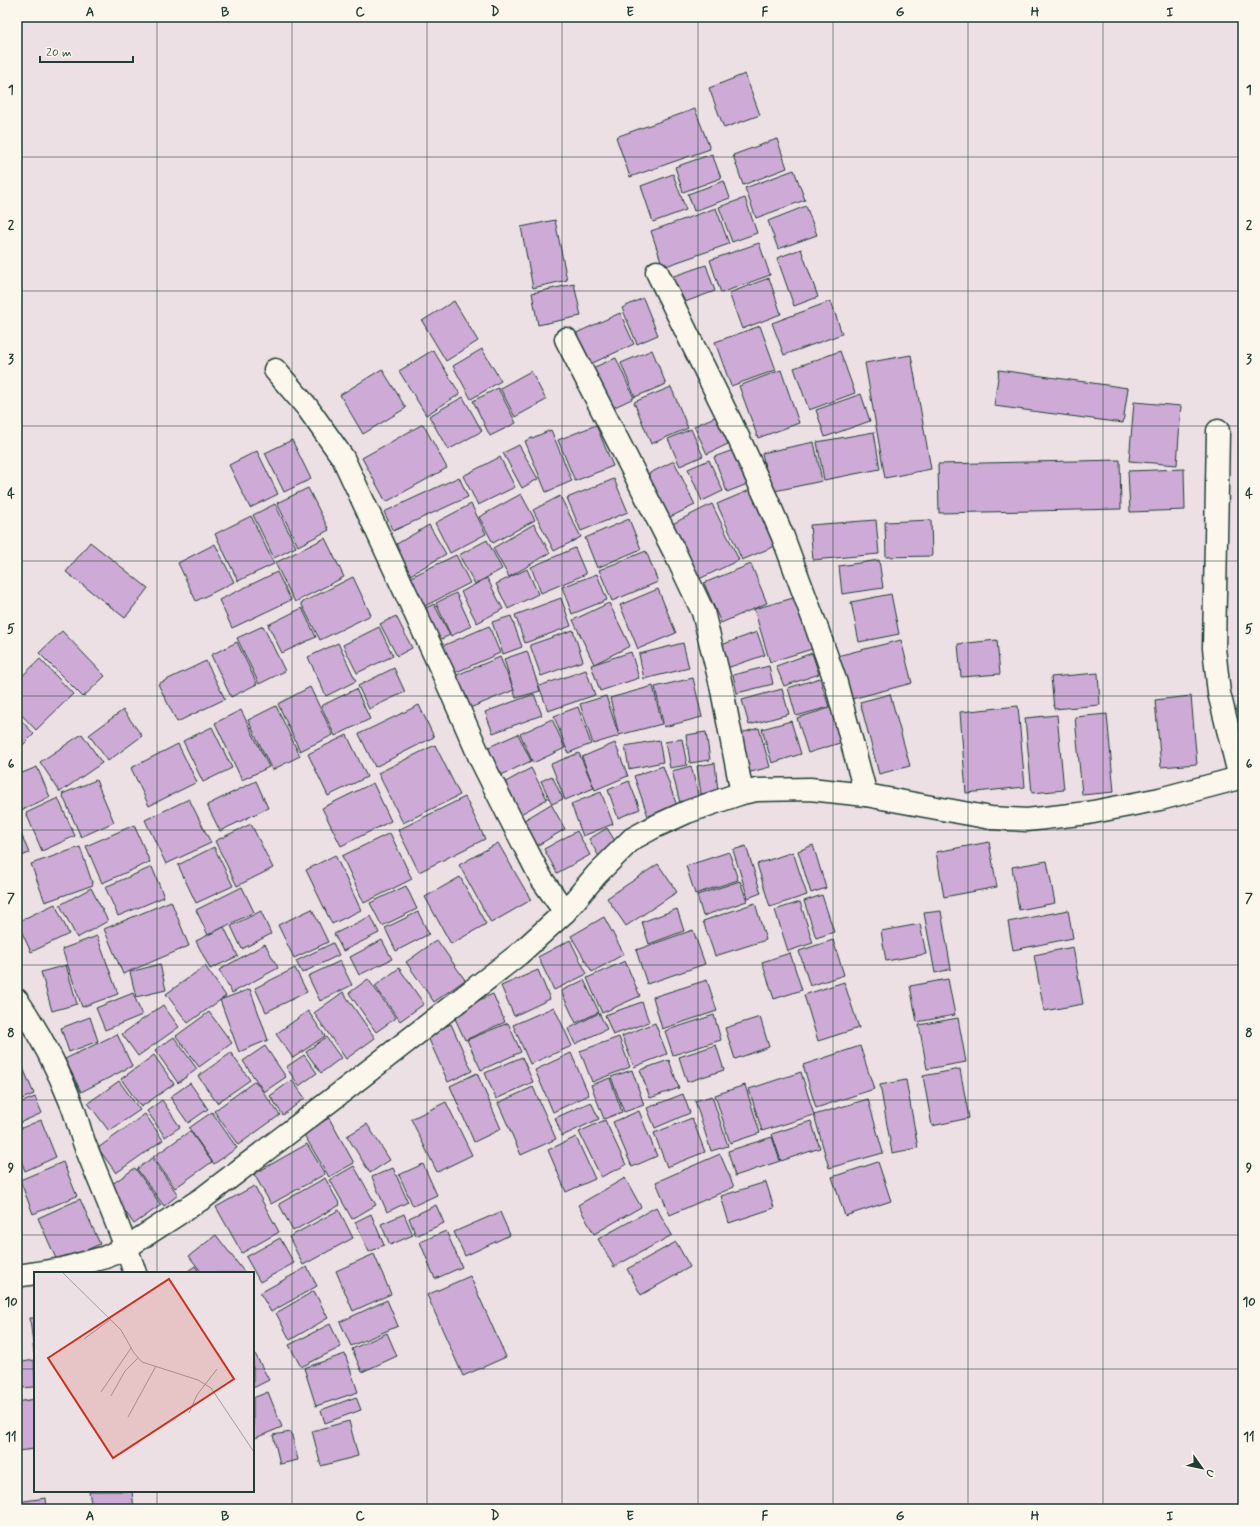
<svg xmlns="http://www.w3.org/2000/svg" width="1260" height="1526" viewBox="0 0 1260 1526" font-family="Mynerve,sans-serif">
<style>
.building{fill:#cdabd6;stroke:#1f3d34}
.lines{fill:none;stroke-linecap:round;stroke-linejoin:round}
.street-casing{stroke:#1f3d34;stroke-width:25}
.street{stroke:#fbf7ec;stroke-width:22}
.grid{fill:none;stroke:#1f3d34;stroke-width:1;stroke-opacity:0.55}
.inset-road{fill:none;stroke:#9b9f9e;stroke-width:1}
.view{fill:#c8321e;fill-opacity:0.15;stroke:#c8321e;stroke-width:2}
.inset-edge{fill:none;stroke:#1f3d34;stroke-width:2}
.neatline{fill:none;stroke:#1f3d34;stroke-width:1.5}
.grid-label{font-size:13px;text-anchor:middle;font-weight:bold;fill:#1f3d34}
</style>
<rect width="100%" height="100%" fill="#ede0e5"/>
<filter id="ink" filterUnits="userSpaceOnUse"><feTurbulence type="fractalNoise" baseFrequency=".025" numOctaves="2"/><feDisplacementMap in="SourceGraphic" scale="8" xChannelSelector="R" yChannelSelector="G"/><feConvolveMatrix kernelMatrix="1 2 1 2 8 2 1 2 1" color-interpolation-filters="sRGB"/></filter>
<g filter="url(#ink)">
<g class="building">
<path d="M745,74L760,115L724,128L709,88Z"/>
<path d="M695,109L710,149L630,177L616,137Z"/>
<path d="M777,139L787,168L743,185L733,155Z"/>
<path d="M712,154L721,178L683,192L675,167Z"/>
<path d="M794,170L805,200L756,218L745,188Z"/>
<path d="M673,174L686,210L653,222L641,186Z"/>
<path d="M724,181L730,198L694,211L688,194Z"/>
<path d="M745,198L757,233L732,242L719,207Z"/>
<path d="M806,206L817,235L778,249L768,221Z"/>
<path d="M716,208L729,244L663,267L651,231Z"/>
<path d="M555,220L567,280L533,288L521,227Z"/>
<path d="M759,243L770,275L721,293L710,260Z"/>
<path d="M801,249L818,297L794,306L777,258Z"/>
<path d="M706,265L715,291L674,306L665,279Z"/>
<path d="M769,278L781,314L742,329L729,293Z"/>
<path d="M574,284L581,316L538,325L532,293Z"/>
<path d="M643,298L658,335L637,344L622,308Z"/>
<path d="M454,301L478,341L446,361L422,321Z"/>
<path d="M831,301L842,334L784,355L772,323Z"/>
<path d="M620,313L634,344L586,366L572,335Z"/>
<path d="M760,326L776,370L731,386L715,342Z"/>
<path d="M482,349L501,381L471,399L453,366Z"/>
<path d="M433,350L460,394L426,415L399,371Z"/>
<path d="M652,350L666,384L635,397L621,363Z"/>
<path d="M840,351L855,393L809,410L794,368Z"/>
<path d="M911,355L931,469L885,478L865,363Z"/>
<path d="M616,358L634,398L604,412L585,371Z"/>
<path d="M382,369L406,408L363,434L340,395Z"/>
<path d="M781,370L799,423L758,438L739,386Z"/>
<path d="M999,370L1128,388L1123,423L994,406Z"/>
<path d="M531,371L546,400L515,417L500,388Z"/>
<path d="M671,387L688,428L651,444L634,402Z"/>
<path d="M498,388L516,423L490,436L473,401Z"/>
<path d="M861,394L870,421L825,437L816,410Z"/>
<path d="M463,397L482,431L448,450L429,416Z"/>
<path d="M1134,402L1181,406L1177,465L1129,461Z"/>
<path d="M717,416L730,443L707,454L694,426Z"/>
<path d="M423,424L447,468L386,502L362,458Z"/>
<path d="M596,425L613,466L575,481L558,440Z"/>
<path d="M691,429L703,456L680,466L668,439Z"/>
<path d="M551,430L572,481L546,492L525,441Z"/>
<path d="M874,432L880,469L824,480L817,442Z"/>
<path d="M292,440L311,479L284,492L265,453Z"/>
<path d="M814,442L822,481L770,492L762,453Z"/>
<path d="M519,445L538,479L522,488L503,453Z"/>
<path d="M736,449L750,483L727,492L714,457Z"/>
<path d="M257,451L278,494L250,508L229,465Z"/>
<path d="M500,457L515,487L478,505L463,476Z"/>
<path d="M709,460L723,491L702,501L688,469Z"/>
<path d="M1120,460L1121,509L939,513L938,464Z"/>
<path d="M674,461L695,505L668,518L648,474Z"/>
<path d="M1184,469L1185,510L1130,512L1128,471Z"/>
<path d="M459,477L468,497L393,531L384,512Z"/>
<path d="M614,479L628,512L581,531L567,498Z"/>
<path d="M308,488L329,530L298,546L277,503Z"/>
<path d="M750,490L775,546L742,560L717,504Z"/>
<path d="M521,494L535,520L493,543L479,517Z"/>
<path d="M560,496L581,537L554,551L533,510Z"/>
<path d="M275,504L296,547L274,558L253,515Z"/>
<path d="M471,504L486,534L450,553L435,523Z"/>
<path d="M712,504L739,560L695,581L668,526Z"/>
<path d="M251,516L274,564L238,581L215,534Z"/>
<path d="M629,519L641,549L597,568L585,538Z"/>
<path d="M876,520L879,554L813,560L810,525Z"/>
<path d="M931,520L932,556L886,557L885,522Z"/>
<path d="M534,524L550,553L509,577L493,548Z"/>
<path d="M429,525L446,554L407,577L390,548Z"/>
<path d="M325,538L344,577L295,602L275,563Z"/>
<path d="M487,540L502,569L475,584L459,555Z"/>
<path d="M90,542L148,588L125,618L66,572Z"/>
<path d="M215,544L234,582L196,601L178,563Z"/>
<path d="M575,548L586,574L541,593L531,567Z"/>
<path d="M646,551L658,582L612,601L599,570Z"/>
<path d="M456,555L470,583L419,609L405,580Z"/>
<path d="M879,560L883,588L842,594L839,566Z"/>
<path d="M751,564L767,603L721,623L704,583Z"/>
<path d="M527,569L538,594L508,609L496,584Z"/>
<path d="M277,572L291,600L232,628L219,600Z"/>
<path d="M597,574L607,600L572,614L562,587Z"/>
<path d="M353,577L371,615L320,640L301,603Z"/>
<path d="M487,578L503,609L477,623L461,592Z"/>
<path d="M658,589L676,633L638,649L620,605Z"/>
<path d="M456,593L471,626L451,636L436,603Z"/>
<path d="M891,594L899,634L859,642L851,602Z"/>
<path d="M797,597L812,649L770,662L754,609Z"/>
<path d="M561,598L571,626L525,643L515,615Z"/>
<path d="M609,603L630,646L594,664L573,620Z"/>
<path d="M434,604L450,635L433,643L418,612Z"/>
<path d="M302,608L316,637L282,653L268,625Z"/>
<path d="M396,616L412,648L397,656L380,624Z"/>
<path d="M511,616L522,647L503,654L492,622Z"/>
<path d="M263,626L285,671L259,684L237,638Z"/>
<path d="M489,626L500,653L452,674L440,647Z"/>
<path d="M379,627L393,656L357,673L343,645Z"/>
<path d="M573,630L583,661L541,676L530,645Z"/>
<path d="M62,631L105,676L83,697L39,653Z"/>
<path d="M757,632L765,655L721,670L713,648Z"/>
<path d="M901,640L912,683L844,701L833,657Z"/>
<path d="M997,640L1000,674L961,677L958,644Z"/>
<path d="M237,642L257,684L231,697L211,655Z"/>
<path d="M338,643L356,681L326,696L308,657Z"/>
<path d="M683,643L689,668L644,679L639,654Z"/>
<path d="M527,651L540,691L516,698L504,659Z"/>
<path d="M631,652L639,678L600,691L591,665Z"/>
<path d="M812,653L819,674L784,686L776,666Z"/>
<path d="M500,657L514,690L465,710L452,677Z"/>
<path d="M40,659L73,694L36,730L17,710V681Z"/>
<path d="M206,661L225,699L177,722L158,684Z"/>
<path d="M769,666L773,684L737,693L733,675Z"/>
<path d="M394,668L405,692L369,709L358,686Z"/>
<path d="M586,670L595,695L548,711L539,686Z"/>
<path d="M1098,673L1100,705L1054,709L1051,677Z"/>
<path d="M693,678L702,717L664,727L655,687Z"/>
<path d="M820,678L829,707L796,716L788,688Z"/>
<path d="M653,686L662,724L619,735L610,698Z"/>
<path d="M310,687L333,735L300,751L278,704Z"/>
<path d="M356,689L370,719L335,736L321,706Z"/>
<path d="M782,689L789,714L749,725L742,700Z"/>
<path d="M534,694L542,715L493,733L485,712Z"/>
<path d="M890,694L910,766L879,774L860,702Z"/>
<path d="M606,696L619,736L593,744L580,704Z"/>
<path d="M1191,696L1197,764L1161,767L1155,700Z"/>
<path d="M419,705L434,737L375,767L359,734Z"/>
<path d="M276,706L300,756L272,770L248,720Z"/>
<path d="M1018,706L1025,787L966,793L960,712Z"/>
<path d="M578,707L591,744L568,753L554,716Z"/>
<path d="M833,707L843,742L808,753L797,718Z"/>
<path d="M123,710L142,736L108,761L89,735Z"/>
<path d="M241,710L269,767L242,780L215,723Z"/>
<path d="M1107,714L1114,792L1082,795L1075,717Z"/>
<path d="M1057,715L1064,790L1032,793L1025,718Z"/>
<path d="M17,716L34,734L17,751Z"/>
<path d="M552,719L565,748L533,763L520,734Z"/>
<path d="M791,721L801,754L772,763L762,729Z"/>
<path d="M212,727L232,768L203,782L183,741Z"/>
<path d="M759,728L770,767L743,774L733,735Z"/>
<path d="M706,732L710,760L690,763L686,735Z"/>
<path d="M82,734L102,763L60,792L40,762Z"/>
<path d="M518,734L531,761L495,778L482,750Z"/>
<path d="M347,735L367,777L328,796L308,754Z"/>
<path d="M682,739L687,765L670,768L665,742Z"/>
<path d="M659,740L663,762L629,769L625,746Z"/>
<path d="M615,743L628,776L595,790L582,757Z"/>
<path d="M178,744L197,782L149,806L131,768Z"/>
<path d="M435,745L460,795L403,823L378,773Z"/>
<path d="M579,753L594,788L565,800L551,764Z"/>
<path d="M715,763L718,791L701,794L697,766Z"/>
<path d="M663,766L678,809L649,819L634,776Z"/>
<path d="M691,766L699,798L680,803L672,771Z"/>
<path d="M37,767L50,797L17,812V775Z"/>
<path d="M531,768L547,799L519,815L502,784Z"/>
<path d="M552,776L563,799L552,804L541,781Z"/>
<path d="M96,780L114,822L81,837L62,794Z"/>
<path d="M256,781L268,808L220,831L207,805Z"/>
<path d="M629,781L640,809L618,818L608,790Z"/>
<path d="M373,783L391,821L341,846L322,808Z"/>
<path d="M601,792L613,824L583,836L571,804Z"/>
<path d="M465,797L485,839L419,872L398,830Z"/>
<path d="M58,798L75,836L42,851L26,813Z"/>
<path d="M189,799L211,843L166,864L145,820Z"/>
<path d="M551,804L565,829L535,847L521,822Z"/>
<path d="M17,824L29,853L17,858Z"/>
<path d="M251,824L273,868L237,886L215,841Z"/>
<path d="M134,825L150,862L102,883L86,846Z"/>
<path d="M607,828L620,849L601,860L589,839Z"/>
<path d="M577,831L590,855L557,873L544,849Z"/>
<path d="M390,833L412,879L364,903L342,856Z"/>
<path d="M989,842L997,887L944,897L936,852Z"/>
<path d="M498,843L531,900L491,923L459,865Z"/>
<path d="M813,845L826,888L811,893L798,851Z"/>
<path d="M746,846L761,893L748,898L733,850Z"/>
<path d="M80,847L93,885L45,902L31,864Z"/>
<path d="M214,847L233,886L196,903L178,865Z"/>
<path d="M729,852L738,880L695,894L686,866Z"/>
<path d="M793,852L807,895L770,907L757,864Z"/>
<path d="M335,855L361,910L332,924L306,870Z"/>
<path d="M1047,861L1055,903L1019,910L1012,867Z"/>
<path d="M658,864L677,892L626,926L607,898Z"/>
<path d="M152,867L164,897L118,916L105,887Z"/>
<path d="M460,877L486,924L451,944L425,897Z"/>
<path d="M740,881L747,901L703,916L697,895Z"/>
<path d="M406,886L417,909L382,926L370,903Z"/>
<path d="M242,887L254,912L208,935L196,910Z"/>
<path d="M91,888L108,921L77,938L60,905Z"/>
<path d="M822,895L834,932L816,938L804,901Z"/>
<path d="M171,901L189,946L123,974L104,929Z"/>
<path d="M800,902L813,943L788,951L775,910Z"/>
<path d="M755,903L766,940L715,956L703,921Z"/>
<path d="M55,904L69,934L31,952L17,922Z"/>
<path d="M312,909L328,942L294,958L278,925Z"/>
<path d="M677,909L684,931L649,944L642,922Z"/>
<path d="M1068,910L1073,938L1013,950L1008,922Z"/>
<path d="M261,911L271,934L242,949L231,926Z"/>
<path d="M941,911L951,969L935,973L924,913Z"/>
<path d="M418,912L429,934L396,951L385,928Z"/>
<path d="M371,916L379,933L343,951L334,934Z"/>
<path d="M604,917L624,954L592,972L571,936Z"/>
<path d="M920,924L926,954L886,961L881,931Z"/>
<path d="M224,927L238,956L210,969L196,941Z"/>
<path d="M693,930L705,964L647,984L636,950Z"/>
<path d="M97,936L118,994L82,1007L62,949Z"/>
<path d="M382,940L392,959L359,975L350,957Z"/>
<path d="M437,940L465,980L434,1002L406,962Z"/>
<path d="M570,940L587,974L554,990L538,957Z"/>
<path d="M833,940L844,975L810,986L799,951Z"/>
<path d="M333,943L339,955L302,973L296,961Z"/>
<path d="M265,944L278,968L232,993L219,970Z"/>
<path d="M1073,947L1083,1004L1044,1011L1034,955Z"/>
<path d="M790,953L802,990L774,999L762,962Z"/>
<path d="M340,961L352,985L320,1001L308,976Z"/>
<path d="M625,961L640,996L602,1013L587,978Z"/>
<path d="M160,964L166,990L136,997L130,972Z"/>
<path d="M66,965L77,1004L52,1011L41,972Z"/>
<path d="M205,966L226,996L188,1023L166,994Z"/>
<path d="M295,968L307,992L266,1012L255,988Z"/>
<path d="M399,968L424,1004L400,1021L375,986Z"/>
<path d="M538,970L550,999L514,1016L501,986Z"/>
<path d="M368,979L396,1018L376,1032L349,993Z"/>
<path d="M948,979L955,1015L917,1022L910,986Z"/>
<path d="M584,980L599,1012L576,1023L561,991Z"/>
<path d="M707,980L717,1011L662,1029L653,997Z"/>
<path d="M844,982L859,1028L818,1041L804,995Z"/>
<path d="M250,989L268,1040L239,1052L220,1000Z"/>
<path d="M343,992L375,1038L346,1059L314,1013Z"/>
<path d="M133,993L142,1015L105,1030L96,1008Z"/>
<path d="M493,994L505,1022L465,1040L452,1012Z"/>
<path d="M642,1002L649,1022L613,1035L605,1015Z"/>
<path d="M163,1005L179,1027L138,1056L122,1034Z"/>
<path d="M554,1007L572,1046L530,1064L513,1025Z"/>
<path d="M308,1011L325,1036L293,1058L276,1034Z"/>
<path d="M209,1012L232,1043L199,1067L176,1036Z"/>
<path d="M599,1013L607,1029L575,1044L568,1029Z"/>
<path d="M714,1015L721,1040L673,1055L665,1031Z"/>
<path d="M90,1017L98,1041L69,1052L61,1028Z"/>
<path d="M760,1017L769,1047L735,1059L725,1028Z"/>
<path d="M958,1018L966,1062L927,1069L919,1025Z"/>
<path d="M508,1023L521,1052L481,1070L467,1040Z"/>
<path d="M655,1023L667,1054L634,1067L622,1036Z"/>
<path d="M451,1024L472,1071L448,1082L427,1035Z"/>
<path d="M117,1034L132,1066L81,1092L65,1059Z"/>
<path d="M174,1037L197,1069L178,1083L155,1050Z"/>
<path d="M326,1037L341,1058L321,1073L306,1052Z"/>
<path d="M619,1037L630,1067L592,1082L580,1051Z"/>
<path d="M716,1045L724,1070L687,1082L679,1057Z"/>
<path d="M265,1046L286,1077L264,1092L243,1061Z"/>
<path d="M860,1046L874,1089L816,1108L803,1065Z"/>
<path d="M231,1053L250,1080L217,1103L198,1076Z"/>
<path d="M571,1053L589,1095L553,1112L535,1070Z"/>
<path d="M154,1055L174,1084L141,1107L121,1079Z"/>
<path d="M304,1055L317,1073L299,1086L286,1067Z"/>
<path d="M522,1057L533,1082L496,1099L485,1073Z"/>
<path d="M669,1060L679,1088L650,1098L640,1070Z"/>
<path d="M21,1063L34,1094L17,1101V1064Z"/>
<path d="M960,1069L969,1118L932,1126L923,1076Z"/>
<path d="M632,1070L644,1105L624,1112L611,1077Z"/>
<path d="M801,1072L814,1115L762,1131L749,1089Z"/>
<path d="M477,1073L501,1129L474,1142L450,1086Z"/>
<path d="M610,1078L622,1112L604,1119L591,1085Z"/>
<path d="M292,1080L305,1098L283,1115L270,1096Z"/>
<path d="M906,1080L918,1148L892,1153L880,1085Z"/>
<path d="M119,1081L140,1110L109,1131L88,1103Z"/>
<path d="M255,1081L280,1115L238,1145L214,1111Z"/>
<path d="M190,1083L208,1109L188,1123L170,1097Z"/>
<path d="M745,1085L760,1133L730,1143L715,1095Z"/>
<path d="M533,1087L556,1139L521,1155L498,1103Z"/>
<path d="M683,1094L690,1113L655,1128L647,1108Z"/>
<path d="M712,1096L728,1146L711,1151L695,1101Z"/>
<path d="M35,1097L42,1113L17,1124V1104Z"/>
<path d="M868,1099L883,1153L829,1168L814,1115Z"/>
<path d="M162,1100L180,1127L165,1137L147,1111Z"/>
<path d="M446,1102L472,1155L437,1172L411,1119Z"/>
<path d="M591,1102L599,1119L562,1136L555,1118Z"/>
<path d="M639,1111L657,1156L632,1167L613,1122Z"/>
<path d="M212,1112L237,1148L214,1164L189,1128Z"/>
<path d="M145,1114L163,1140L116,1173L98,1148Z"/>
<path d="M329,1118L354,1163L329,1177L303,1133Z"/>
<path d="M692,1118L705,1152L667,1167L654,1133Z"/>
<path d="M41,1120L56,1157L25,1171L17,1150V1130Z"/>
<path d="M605,1120L626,1165L601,1177L579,1132Z"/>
<path d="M811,1121L820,1148L781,1161L772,1134Z"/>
<path d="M367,1124L390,1160L370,1173L347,1136Z"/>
<path d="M190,1131L212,1162L175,1188L153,1157Z"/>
<path d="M576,1137L595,1179L566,1192L548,1150Z"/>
<path d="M772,1137L780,1161L735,1176L728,1151Z"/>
<path d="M307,1144L325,1174L271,1204L254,1174Z"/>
<path d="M720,1154L734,1187L670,1215L656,1182Z"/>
<path d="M152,1158L178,1195L164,1206L137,1169Z"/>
<path d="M63,1162L77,1196L33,1214L20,1180Z"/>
<path d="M878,1162L891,1201L845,1216L832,1177Z"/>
<path d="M423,1164L437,1195L413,1206L399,1175Z"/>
<path d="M354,1166L376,1205L352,1219L330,1180Z"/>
<path d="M135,1168L161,1205L134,1224L108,1187Z"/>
<path d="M393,1168L408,1202L387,1212L372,1177Z"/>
<path d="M325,1178L340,1205L293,1231L279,1204Z"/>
<path d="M625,1178L641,1207L594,1234L578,1205Z"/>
<path d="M766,1182L774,1208L729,1223L721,1196Z"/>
<path d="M254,1186L279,1232L242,1253L216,1207Z"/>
<path d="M17,1198L20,1214L17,1215Z"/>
<path d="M80,1199L100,1244L58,1263L38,1218Z"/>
<path d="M436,1205L444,1223L416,1236L409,1218Z"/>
<path d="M656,1207L672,1235L614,1267L598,1239Z"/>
<path d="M339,1210L353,1238L303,1265L289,1237Z"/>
<path d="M500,1212L510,1235L465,1256L454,1232Z"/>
<path d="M371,1214L384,1245L369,1252L355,1222Z"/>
<path d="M404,1214L413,1235L390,1245L381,1224Z"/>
<path d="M446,1231L462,1267L435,1279L420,1242Z"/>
<path d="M216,1235L245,1273H202L189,1256Z"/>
<path d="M280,1238L294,1263L260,1282L246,1257Z"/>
<path d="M676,1242L690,1267L641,1295L627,1269Z"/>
<path d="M374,1254L391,1294L353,1311L336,1271Z"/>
<path d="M195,1266L200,1273H185Z"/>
<path d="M307,1267L317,1286L271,1312L260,1293Z"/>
<path d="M470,1276L506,1357L463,1376L427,1295Z"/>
<path d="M314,1291L328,1318L290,1340L276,1313Z"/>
<path d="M387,1300L398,1326L351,1346L340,1322Z"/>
<path d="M30,1318H35V1354H34Z"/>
<path d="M330,1324L341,1347L301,1367L289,1345Z"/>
<path d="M387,1333L397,1356L362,1372L352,1349Z"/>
<path d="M253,1352H254L269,1380L253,1388Z"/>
<path d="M345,1354L358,1392L316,1406L304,1368Z"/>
<path d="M34,1360L35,1387L20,1388L17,1363Z"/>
<path d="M268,1392L282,1427L253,1439V1398Z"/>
<path d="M356,1397L361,1410L325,1423L321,1410Z"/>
<path d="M35,1399V1449L17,1451V1402Z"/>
<path d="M349,1421L358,1456L321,1466L312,1431Z"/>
<path d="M291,1432L298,1460L280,1464L273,1435Z"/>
<path d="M89,1491H132L134,1509H92Z"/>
<path d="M46,1498L47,1509H17V1502Z"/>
</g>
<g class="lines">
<defs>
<g id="street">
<path d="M657,272L740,441L768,502L783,537L816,626L836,683L866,795"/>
<path d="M566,339L675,553L703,612L721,685L742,793"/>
<path d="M275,370L307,407L343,458L443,673L481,760L508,814L541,878L565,912"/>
<path d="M1218,431L1214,648L1219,693L1240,778"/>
<path d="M17,1000C39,1032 58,1069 72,1105C77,1118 80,1132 85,1145C102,1188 121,1230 135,1273"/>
<path d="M17,1276L62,1269L106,1257L127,1247L203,1198L334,1098L519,954L565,912L597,874L632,839L654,827L687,812L742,793L757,790L810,789L866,795L991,818L1027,820L1088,813L1160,799L1243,777"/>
</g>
</defs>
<use href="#street" class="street-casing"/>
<use href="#street" class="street"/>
</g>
</g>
<path class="grid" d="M157,17V1273M292,17V1509M427,17V1509M562,17V1509M698,17V1509M833,17V1509M968,17V1509M1103,17V1509M17,157H1243M17,291H1243M17,426H1243M17,561H1243M17,696H1243M17,830H1243M17,965H1243M17,1100H1243M17,1235H1243M17,1369H35M253,1369H1243M157,1491V1509"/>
<g transform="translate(34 1272)">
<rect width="220" height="220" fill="#ede0e5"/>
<path class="inset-road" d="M29,1L87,58L100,81L108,90L164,108L177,116L220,180M50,67L77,47M67,120L97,76M77,124L91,99L104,86M155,141L163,123L183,97M94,145L122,94"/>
<path class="view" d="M135,7L200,107L79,186L14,86Z"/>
<rect width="220" height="220" class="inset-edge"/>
</g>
<rect width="1260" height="1526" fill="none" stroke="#fbf7ec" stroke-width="44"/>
<g transform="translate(1202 1468) rotate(123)" stroke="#fbf7ec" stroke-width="3" paint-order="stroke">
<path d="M0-3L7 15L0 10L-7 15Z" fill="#1f3d34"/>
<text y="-6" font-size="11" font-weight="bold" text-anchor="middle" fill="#1f3d34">U</text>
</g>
<path d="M40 56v6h93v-6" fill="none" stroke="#1f3d34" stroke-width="2"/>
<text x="46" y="56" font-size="12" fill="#1f3d34" stroke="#fbf7ec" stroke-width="3" paint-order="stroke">20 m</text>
<rect x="22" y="22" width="1216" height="1482" class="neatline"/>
<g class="grid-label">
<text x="90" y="16">A</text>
<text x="225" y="16">B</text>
<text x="360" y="16">C</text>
<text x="495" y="16">D</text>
<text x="630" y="16">E</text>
<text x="765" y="16">F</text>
<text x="900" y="16">G</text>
<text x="1035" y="16">H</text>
<text x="1170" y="16">I</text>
<text x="11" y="94">1</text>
<text x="1249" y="94">1</text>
<text x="11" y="229">2</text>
<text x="1249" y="229">2</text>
<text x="11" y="363">3</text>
<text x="1249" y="363">3</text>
<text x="11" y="498">4</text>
<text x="1249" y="498">4</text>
<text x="11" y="633">5</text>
<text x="1249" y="633">5</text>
<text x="11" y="768">6</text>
<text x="1249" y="768">6</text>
<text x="11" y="902">7</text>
<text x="1249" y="902">7</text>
<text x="11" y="1037">8</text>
<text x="1249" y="1037">8</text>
<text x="11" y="1172">9</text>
<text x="1249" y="1172">9</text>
<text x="11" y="1306">10</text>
<text x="1249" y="1306">10</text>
<text x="11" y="1441">11</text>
<text x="1249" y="1441">11</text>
<text x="90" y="1520">A</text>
<text x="225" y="1520">B</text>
<text x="360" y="1520">C</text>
<text x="495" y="1520">D</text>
<text x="630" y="1520">E</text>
<text x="765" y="1520">F</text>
<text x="900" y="1520">G</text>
<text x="1035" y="1520">H</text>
<text x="1170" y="1520">I</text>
</g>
</svg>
